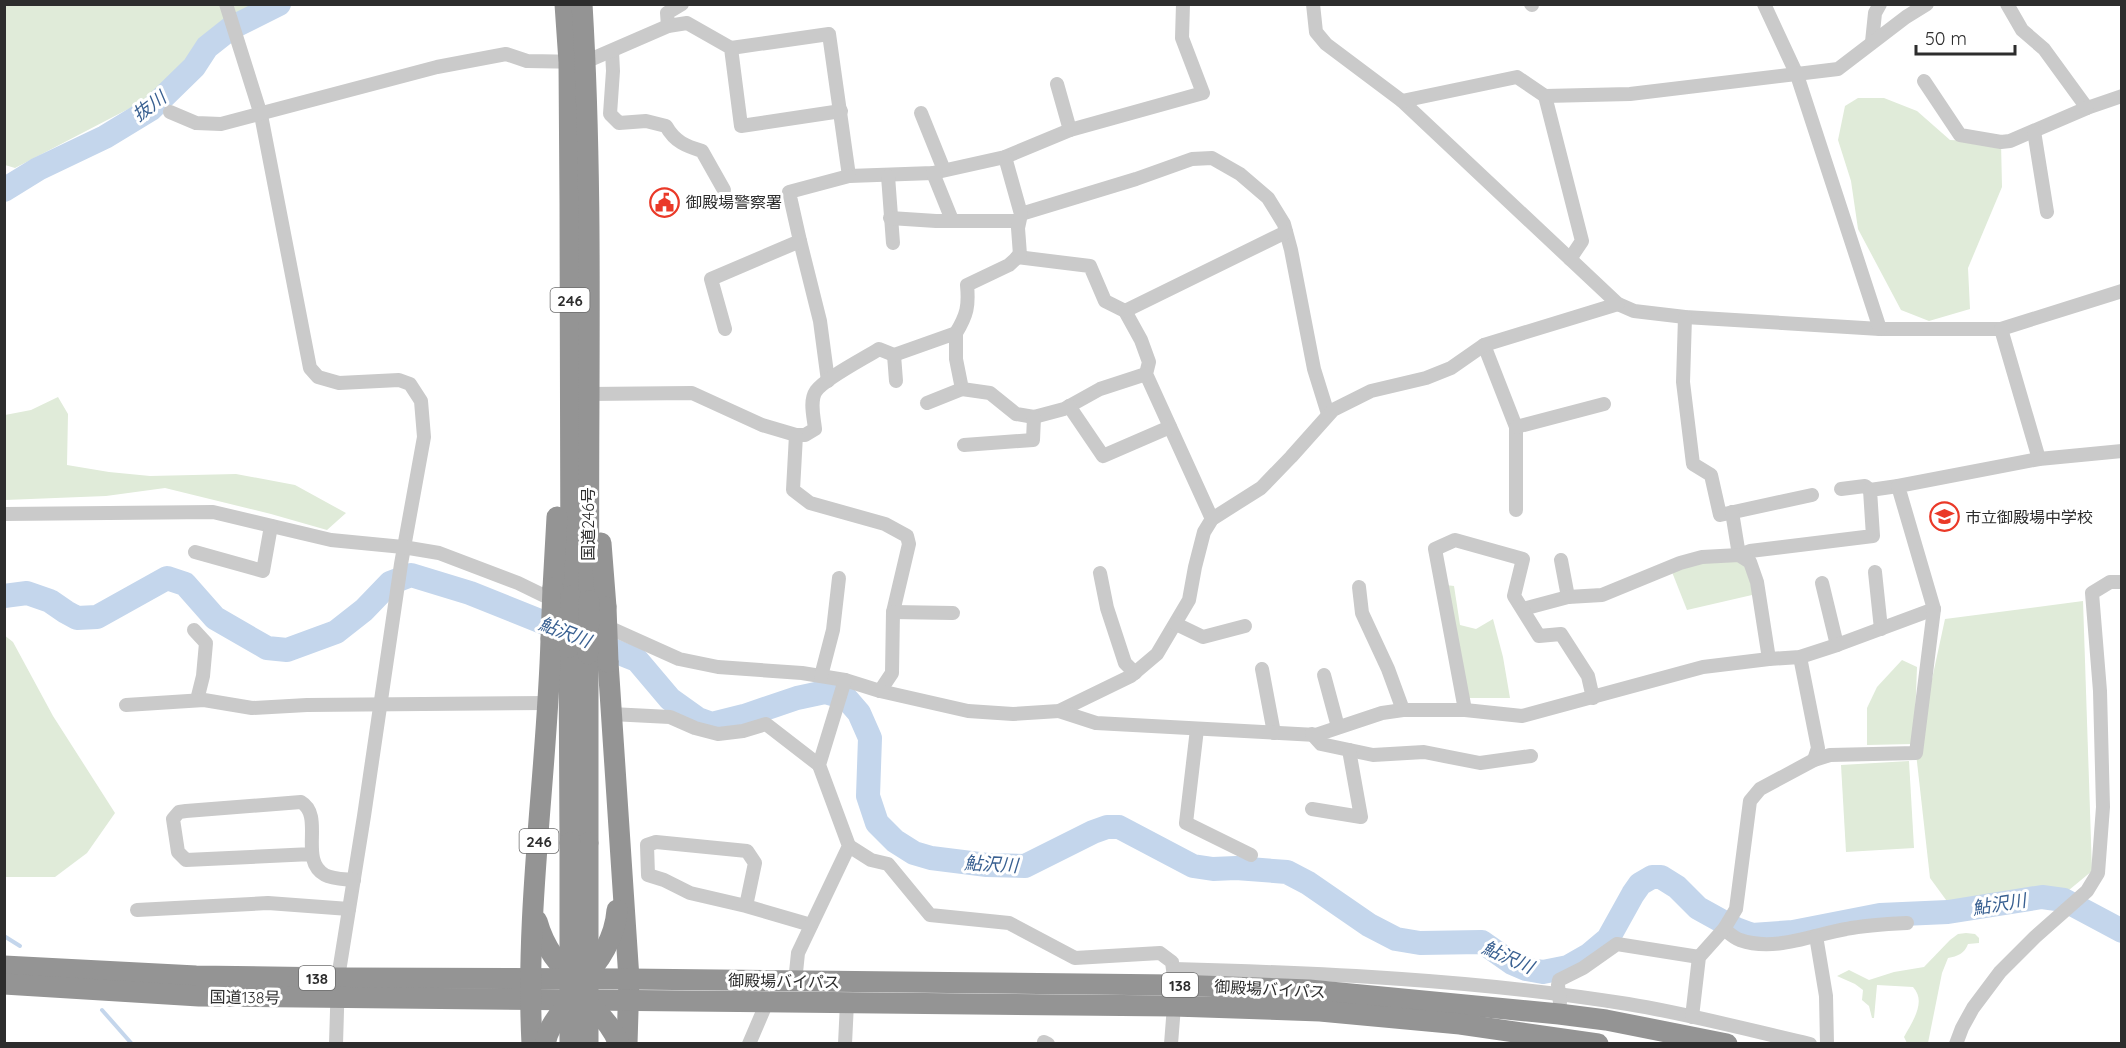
<svg xmlns="http://www.w3.org/2000/svg" width="2126" height="1048" viewBox="0 0 2126 1048" font-family="Quicksand,'Noto Sans JP',sans-serif">
<style>
.green{fill:#e0ebd9}
.lines{fill:none;stroke-linecap:round;stroke-linejoin:round}
.stream{stroke:#c4d6ec;stroke-width:4}
.river{stroke:#c4d6ec;stroke-width:24}
.minor{stroke:#cacaca;stroke-width:14}
.highway{stroke:#949494;stroke-width:21}
.highway-bridge{stroke:#949494;stroke-width:21}
.labels{text-anchor:middle;dominant-baseline:central;stroke-width:6;stroke-linejoin:round;paint-order:stroke}
.shield{fill:#fff;stroke:#6c6c6c;stroke-width:1.5}
.shield-label{font-size:15px;font-weight:bold;fill:#2d2d2d}
.poi-label{font-size:16px;fill:#2d2d2d;stroke:#fff;text-anchor:start}
.street-label{font-size:16px;fill:#2d2d2d;stroke:#fff}
.water-label{font-size:18px;font-style:italic;fill:#396091;stroke:#fff}
</style>
<rect width="100%" height="100%" fill="#fff"/>
<g class="green">
<path d="M4,5H283L218,49L159,93L15,168L5,165Z"/>
<path d="M1858,98H1884L1917,111L1950,140L2001,142L2002,187L1968,268L1970,309L1929,321L1901,310L1858,229L1851,181L1838,140L1845,106Z"/>
<path d="M58,397L68,414L67,465L109,472L150,476L236,474L295,485L346,513L327,530L271,514L165,488L106,496L5,500V415L31,410Z"/>
<path d="M1742,557L1755,584L1752,595L1687,610L1672,572L1707,559Z"/>
<path d="M1446,585L1454,586L1460,625L1476,629L1493,619L1503,657L1510,698H1467Z"/>
<path d="M2083,601L2092,871L2069,890L1949,904L1930,878L1916,753L1945,619Z"/>
<path d="M4,635L13,642L53,716L115,813L87,853L55,877H5Z"/>
<path d="M1902,660L1917,667L1914,744L1867,745V708L1877,687Z"/>
<path d="M1909,761L1914,848L1846,852L1841,765Z"/>
<path d="M1966,933L1975,934L1979,938V943L1968,944C1964,954 1958,956 1948,958L1942,973L1928,1043H1907L1904,1037C1912,1022 1927,1002 1913,987L1877,985L1874,1018H1872L1869,1006L1862,1000L1863,990L1855,984L1837,976L1849,970L1869,980L1894,972L1924,967L1950,940L1958,934Z"/>
</g>
<g class="lines">
<g class="stream">
<path d="M4,936L20,946"/>
<path d="M102,1010L132,1044"/>
</g>
<g class="river">
<path d="M4,190L38,169L105,137L151,109L194,67L207,47L231,28L279,4"/>
<path d="M4,596L27,593L50,601L66,612L77,618L97,617L167,578L185,584L215,618L267,648L287,650L336,632L364,610L390,583L411,575L470,593L637,660L670,699L698,719L712,724L744,716L797,698L825,692L846,698L859,713L870,738L868,796L877,823L895,841L914,853L931,858L987,865L1025,866L1093,832L1107,827H1119L1193,866L1213,869L1236,868L1287,872L1308,883L1369,925L1396,939L1420,943L1482,942L1512,963L1526,969L1543,972L1568,967L1589,955L1608,939L1633,894L1640,884L1652,877H1661L1677,887L1698,908L1736,929L1752,935L1793,932L1880,915L1948,912L2042,897L2064,900L2122,931"/>
</g>
<g class="minor">
<path d="M226,4L261,115L310,368L318,377L339,383L399,380L410,384L421,401L424,437L401,564L364,816L338,978L336,1044"/>
<path d="M1313,4L1316,32L1326,44L1402,101L1618,304L1634,311L1685,317L1880,329H2001L2122,291"/>
<path d="M1531,4L1532,5"/>
<path d="M1764,4L1797,75L1880,329"/>
<path d="M2007,4L2022,30L2044,49L2087,108L2122,96"/>
<path d="M668,26L667,13L682,4"/>
<path d="M1872,42L1875,13L1880,4"/>
<path d="M731,48L829,34L849,176L933,173L1005,157L1070,130L1057,84"/>
<path d="M612,51L613,71L610,114L619,123L646,121L666,126C675,142 686,146 702,151L724,190"/>
<path d="M1924,81L1960,135L2001,142L2010,141L2087,108"/>
<path d="M1545,96L1582,241L1570,259"/>
<path d="M1402,101L1517,77L1545,96L1630,94L1838,69L1906,17L1927,4"/>
<path d="M170,112L196,123L221,124L437,67L506,54L527,61L585,62L668,26L687,23L731,48L741,126L841,111"/>
<path d="M921,113L944,170"/>
<path d="M1070,130L1203,93L1182,38L1183,4"/>
<path d="M2034,131L2047,212"/>
<path d="M933,173L952,220"/>
<path d="M888,176L893,243"/>
<path d="M1021,214L1136,179L1192,159L1212,158L1240,174L1268,198L1284,224L1291,250L1314,369L1328,414"/>
<path d="M890,218L936,221H1019"/>
<path d="M800,241L820,321L828,381"/>
<path d="M1017,257L1090,266L1105,301L1125,311L1141,340L1149,362L1146,374L1212,519"/>
<path d="M1125,311L1286,232"/>
<path d="M1685,317L1683,382L1693,464L1711,475L1720,515L1812,495"/>
<path d="M725,329L711,279L800,241L789,192L849,176"/>
<path d="M2001,329L2039,459"/>
<path d="M956,333C967,315 969,306 967,285L1009,265L1020,255L1018,228L1021,214L1005,157"/>
<path d="M1484,345L1516,427V510"/>
<path d="M894,355L896,381"/>
<path d="M588,394L692,393L762,425L796,435H805L815,429C814,418 809,401 816,391C824,379 865,358 879,349L894,355L956,333V359L962,389L990,393L1016,414L1034,417L1064,409L1100,389L1146,374"/>
<path d="M927,403L962,389"/>
<path d="M1069,406L1103,456L1170,427"/>
<path d="M1516,427L1604,404"/>
<path d="M796,435L793,490L810,503L885,524L907,536L909,544L893,612L892,673L880,691"/>
<path d="M964,445L1033,440L1034,417"/>
<path d="M1841,489L1865,486L1870,490"/>
<path d="M1732,512L1739,555L1750,551L1873,536L1870,490L1898,486"/>
<path d="M4,514L213,512L331,540L403,547L439,553L518,583L557,602"/>
<path d="M195,552L263,571L271,526"/>
<path d="M1561,560L1568,597"/>
<path d="M1875,572L1881,629"/>
<path d="M1100,573L1107,608L1125,663L1135,673"/>
<path d="M1822,583L1837,645"/>
<path d="M1359,587L1362,613L1388,669L1403,710"/>
<path d="M1523,609L1568,597L1602,595L1680,563L1702,557L1739,555L1750,562L1757,582L1769,659"/>
<path d="M893,612L953,613"/>
<path d="M601,624L679,659L718,667L802,673L845,680L880,691L968,711L1013,714L1059,711L1131,676L1157,654L1189,600L1195,567L1204,532L1212,519L1261,488L1291,457L1333,410L1371,391L1426,378L1451,368L1484,345L1618,304"/>
<path d="M1176,624L1203,637L1245,626"/>
<path d="M194,630L206,643L203,676L197,700"/>
<path d="M1800,657L1818,748L1814,760"/>
<path d="M1262,669L1274,733"/>
<path d="M1324,675L1338,727"/>
<path d="M821,676L833,630L839,578"/>
<path d="M126,705L204,700L252,708L307,705L549,703"/>
<path d="M1465,710L1435,549L1455,540L1523,559L1514,596L1539,636L1561,634L1588,676L1593,698"/>
<path d="M1059,711L1096,723L1316,735L1382,713L1403,710H1465L1522,716L1703,667L1769,659L1800,657L1837,645L1934,609"/>
<path d="M611,714L670,717L695,728L718,734L743,731L766,724L819,765"/>
<path d="M1197,729L1186,823L1251,855"/>
<path d="M1312,734L1321,744L1373,755L1424,752L1480,763L1531,756"/>
<path d="M1312,809L1361,817L1349,750"/>
<path d="M849,846L871,860L888,864L930,915L1009,923L1075,958L1160,953L1172,962L1174,977"/>
<path d="M312,854L186,860L178,852L173,819L179,812L186,811L301,802C325,816 298,860 325,875C332,879 345,879 354,880"/>
<path d="M746,906L755,863L747,851L656,842L647,845L648,875L664,880L690,893L746,906L811,925"/>
<path d="M137,910L268,903L349,909"/>
<path d="M1724,929C1729,933 1734,938 1740,940C1774,952 1812,935 1846,929C1866,925 1886,924 1907,923"/>
<path d="M1816,936L1826,996L1827,1044"/>
<path d="M1174,969C1325,973 1478,980 1628,1004C1689,1014 1749,1030 1810,1044"/>
<path d="M795,982L798,953L849,846L819,765L845,680"/>
<path d="M1560,1003L1558,985L1559,980L1583,968L1617,944L1699,957"/>
<path d="M1692,1017L1699,957L1724,929L1736,909L1750,801L1760,789L1814,760L1830,755L1916,753L1934,609L1898,486L2039,459L2122,451"/>
<path d="M1044,1042L1048,1044"/>
<path d="M749,1044L767,1002"/>
<path d="M845,1044L847,1003"/>
<path d="M1171,1044L1174,1006"/>
<path d="M1956,1044L1962,1028L1973,1008L2000,972L2035,937L2087,891L2098,873L2103,807L2100,691L2092,593L2110,582H2122"/>
</g>
<g class="highway">
<path d="M565,4L569,62L570,204L571,596"/>
<path d="M582,4C594,202 587,403 589,601"/>
<path d="M601,543L606,607"/>
<path d="M553,588L557,517"/>
<path d="M569,647L570,843"/>
<path d="M588,654V843"/>
<path d="M608,662L629,979L627,1044"/>
<path d="M537,921C544,946 558,967 580,982"/>
<path d="M4,966L196,976L338,978L629,979L1174,985L1309,990L1559,1014L1606,1020L1727,1044"/>
<path d="M580,981C600,963 615,937 617,910"/>
<path d="M4,984L199,996L1174,1006L1320,1011L1460,1024L1598,1044"/>
<path d="M578,997C595,1008 611,1024 619,1044"/>
<path d="M532,1044C525,910 547,773 551,639"/>
<path d="M545,1044C549,1024 563,1008 579,997"/>
</g>
<g class="highway-bridge">
<path d="M606,607L608,662"/>
<path d="M551,639L553,588"/>
<path d="M569,647L571,596"/>
<path d="M588,654L589,601"/>
<path d="M588,843V1044"/>
<path d="M570,1044V843"/>
</g>
</g>
<defs>
<symbol id="civic-ring" viewBox="-11 -11 22 22"><circle r="9.5" fill="#fff" stroke="#ea3928" stroke-width="1.5"/><path d="M-.6-6.5H3V-4.5H.6V-3L4-1V1h2V6H-6V1h2V-1L-.6-3ZM-1.2 2.5V6h2.4V2.5Z" fill="#ea3928"/></symbol>
<symbol id="school-ring" viewBox="-11 -11 22 22"><circle r="9.5" fill="#fff" stroke="#ea3928" stroke-width="1.5"/><path d="M0-5L7-2L0 1L-7-2ZM-4 1L0 2.5L4 1V4Q0 6-4 4Z" fill="#ea3928"/></symbol>
</defs>
<g fill-rule="evenodd">
<use href="#civic-ring" x="648" y="186" width="33" height="33"/>
<use href="#school-ring" x="1928" y="500" width="33" height="33"/>
</g>
<g class="labels">
<g class="shield">
<rect x="550.5" y="288" width="39" height="24" rx="4.5"/>
<rect x="519.5" y="829" width="39" height="24" rx="4.5"/>
<rect x="299" y="966" width="36" height="24" rx="4.5"/>
<rect x="1162" y="973" width="36" height="24" rx="4.5"/>
</g>
<g class="shield-label">
<text x="570" y="300">246</text>
<text x="539" y="841">246</text>
<text x="317" y="978">138</text>
<text x="1180" y="985">138</text>
</g>
<g class="poi-label">
<text x="686" y="202">御殿場警察署</text>
<text x="1965" y="517">市立御殿場中学校</text>
</g>
<g class="street-label">
<text transform="translate(588 524) rotate(-90)">国道246号</text>
<text transform="translate(784 981) rotate(1)">御殿場バイパス</text>
<text transform="translate(1270 989) rotate(3)">御殿場バイパス</text>
<text transform="translate(245 997) rotate(1)">国道138号</text>
</g>
<g class="water-label">
<text transform="translate(149 106) rotate(-37)">抜川</text>
<text transform="translate(565 632) rotate(21)">鮎沢川</text>
<text transform="translate(991 864) rotate(3)">鮎沢川</text>
<text transform="translate(1999 904) rotate(-9)">鮎沢川</text>
<text transform="translate(1508 957) rotate(24)">鮎沢川</text>
</g>
</g>
<rect width="2126" height="1048" fill="none" stroke="#2d2d2d" stroke-width="12"/>
<path d="M1916 45v9h99v-9" fill="none" stroke="#2d2d2d" stroke-width="3"/>
<text x="1925" y="45" font-size="18" fill="#2d2d2d" stroke="#ffffff" stroke-width="4.5" paint-order="stroke">50 m</text>
</svg>
